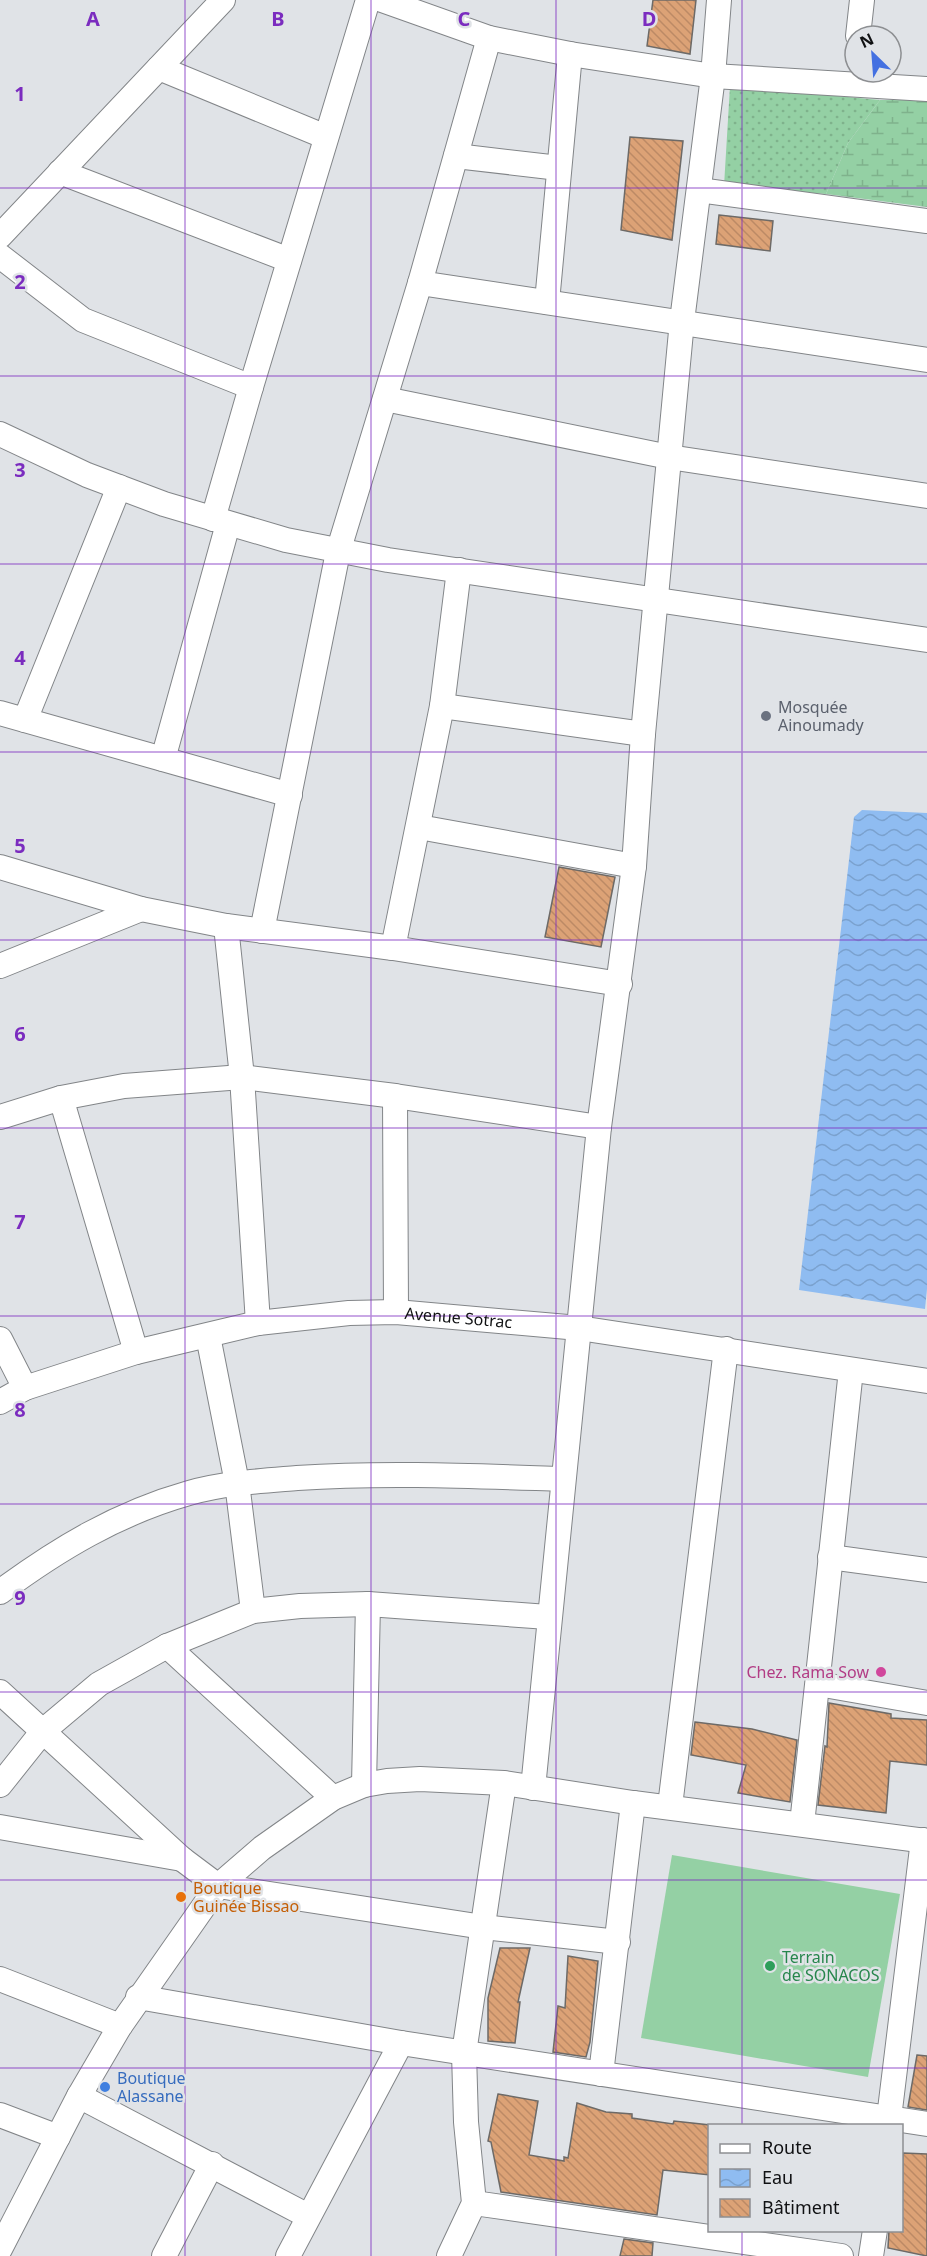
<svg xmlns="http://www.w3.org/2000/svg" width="927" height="2256" viewBox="0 0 927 2256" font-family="'Noto Sans',sans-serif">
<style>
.grass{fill:url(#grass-dots)}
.wetland{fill:url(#wetland-marsh)}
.garden{fill:#94d0a4}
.water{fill:url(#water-waves)}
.building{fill:url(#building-back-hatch);stroke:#6d6a67;stroke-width:1.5}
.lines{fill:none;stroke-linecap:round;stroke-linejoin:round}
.minor-casing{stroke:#828588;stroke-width:26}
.minor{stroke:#fff;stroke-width:24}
.grid{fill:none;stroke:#7b2cbf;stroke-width:1.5;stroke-opacity:0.55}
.worship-dot{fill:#6b7280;stroke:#e0e3e7;stroke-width:2}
.hotel-dot{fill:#d1479c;stroke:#e0e3e7;stroke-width:2}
.food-dot{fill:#e8710a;stroke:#e0e3e7;stroke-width:2}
.leisure-dot{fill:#2e9e5b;stroke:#e0e3e7;stroke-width:2}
.shop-dot{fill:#3f7fe0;stroke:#e0e3e7;stroke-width:2}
.labels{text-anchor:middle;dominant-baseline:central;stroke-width:5;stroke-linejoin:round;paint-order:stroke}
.worship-label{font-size:16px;fill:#5b616d;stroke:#e0e3e7;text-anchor:start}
.street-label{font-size:16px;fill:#101113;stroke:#e0e3e7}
.hotel-label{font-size:16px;fill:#b23c85;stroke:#e0e3e7;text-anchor:end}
.food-label{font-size:16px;fill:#c56008;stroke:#e0e3e7;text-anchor:start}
.leisure-label{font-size:16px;fill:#27864d;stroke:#e0e3e7;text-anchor:start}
.shop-label{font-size:16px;fill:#366cbe;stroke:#e0e3e7;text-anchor:start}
.grid-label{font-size:20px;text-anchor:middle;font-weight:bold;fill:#7b2cbf;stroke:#e0e3e7;stroke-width:5;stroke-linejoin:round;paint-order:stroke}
</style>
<defs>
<pattern id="grass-dots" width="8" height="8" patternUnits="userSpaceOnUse" patternTransform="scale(1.5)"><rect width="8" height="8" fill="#94d0a4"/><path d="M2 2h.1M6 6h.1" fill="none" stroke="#7fb28c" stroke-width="1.8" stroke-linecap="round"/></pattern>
<pattern id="wetland-marsh" width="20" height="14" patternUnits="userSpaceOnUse" patternTransform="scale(1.5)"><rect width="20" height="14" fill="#94d0a4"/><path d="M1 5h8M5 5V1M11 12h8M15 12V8" fill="none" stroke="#7fb28c"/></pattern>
<pattern id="water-waves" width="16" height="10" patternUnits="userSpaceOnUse" patternTransform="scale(1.5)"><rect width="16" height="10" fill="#8fbcf1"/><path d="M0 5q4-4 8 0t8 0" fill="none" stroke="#7aa1ce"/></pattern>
<pattern id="building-back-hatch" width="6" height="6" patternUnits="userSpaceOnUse" patternTransform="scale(1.5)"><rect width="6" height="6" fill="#dca276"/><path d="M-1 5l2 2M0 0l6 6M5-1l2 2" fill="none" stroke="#bc8a65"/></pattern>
</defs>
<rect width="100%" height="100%" fill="#e0e3e7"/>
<path class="grass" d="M730,86L880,100L848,143L826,194L724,186Z"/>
<path class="wetland" d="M880,100H927V207L826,194L848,143Z"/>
<path class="garden" d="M672,1855L900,1894L868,2077L641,2038Z"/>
<path class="water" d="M862,810L927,813V1289L925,1309L799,1290L854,817Z"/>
<g class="building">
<path d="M653,0H696L690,54L647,46Z"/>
<path d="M630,137L683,141L672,240L621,230Z"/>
<path d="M719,215L773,221L770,251L716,244Z"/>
<path d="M559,867L615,877L601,947L545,937Z"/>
<path d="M829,1703L891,1714V1718L927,1720V1765L890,1761L886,1813L818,1805L825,1746L827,1747Z"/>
<path d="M695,1722L752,1729L797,1740L790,1802L738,1793L746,1765L691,1755Z"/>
<path d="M500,1948H530L518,2002H520L515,2043L488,2041V1998Z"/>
<path d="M568,1956L598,1961L590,2042L586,2057L553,2052L558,2006L565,2008Z"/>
<path d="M917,2055L927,2056V2110L908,2107Z"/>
<path d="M498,2094L538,2101L529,2155L564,2161V2157L568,2158L577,2103L606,2112L632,2114V2118L673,2124L674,2121L710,2125V2175L663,2170L657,2215L501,2192L491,2142L488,2141Z"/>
<path d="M903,2153L927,2154V2256L888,2248L889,2230H902Z"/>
<path d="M624,2239L653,2243L652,2256H620Z"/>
</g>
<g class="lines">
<defs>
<g id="minor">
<path d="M382,0L489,38L570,54L713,76L927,89"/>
<path d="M858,36L862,0"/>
<path d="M159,68L326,137"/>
<path d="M456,156L559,168"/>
<path d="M60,172L289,260"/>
<path d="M699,190L927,221"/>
<path d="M0,236L223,0"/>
<path d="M0,256L83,320L251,387"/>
<path d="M420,283L927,360"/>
<path d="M547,302L570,54"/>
<path d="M385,399L669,457L927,496"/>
<path d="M0,434L87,475L164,504L286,540L388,560L927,640"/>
<path d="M213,519L251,387L368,0"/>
<path d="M442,706L643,734"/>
<path d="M0,713L290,795"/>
<path d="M25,720L119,487"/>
<path d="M163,759L228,524"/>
<path d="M419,827L634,866"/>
<path d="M0,867L141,909L226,926L393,948L620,984"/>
<path d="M226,926L242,1077L258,1323"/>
<path d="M262,931L338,552L420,283L489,38"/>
<path d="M393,948L442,706L459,570"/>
<path d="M0,966L141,909"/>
<path d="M395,1096L396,1312"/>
<path d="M61,1098L136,1352"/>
<path d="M0,1117L61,1098L124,1086L242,1077L395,1096L599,1127"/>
<path d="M208,1336L237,1483L253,1611"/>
<path d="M0,1339L25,1388"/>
<path id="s1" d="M0,1402L25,1388L136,1352L258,1323L349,1313L396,1312L579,1328L927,1381"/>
<path d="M830,1557L927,1570"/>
<path d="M0,1592C58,1549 118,1513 189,1493C224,1483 261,1481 297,1478C386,1472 473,1476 562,1479"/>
<path d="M167,1646L333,1798"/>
<path d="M818,1684L927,1703"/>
<path d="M0,1692L182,1859L218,1886L483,1927L618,1942"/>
<path d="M0,1785L43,1731L99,1684L167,1646L253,1611L300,1606L368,1604L548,1617"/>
<path d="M364,1785L368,1604"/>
<path d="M533,1788L599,1127L634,866L643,734L682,321L713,76L719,0"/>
<path d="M670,1806L726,1349"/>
<path d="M802,1824L851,1370"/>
<path d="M0,1827L182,1859"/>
<path d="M0,1979L120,2026"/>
<path d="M138,1997L401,2043L927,2124"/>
<path d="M601,2074L633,1803"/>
<path d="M79,2096L308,2216"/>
<path d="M0,2115L58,2137"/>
<path d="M888,2126L923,1840"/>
<path d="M474,2203L841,2256"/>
<path d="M0,2249L79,2096L120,2026L218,1886L262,1848L333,1798L364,1785L387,1781L420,1779L504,1783L633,1803L927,1841"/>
<path d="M164,2256L212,2164"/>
<path d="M288,2256L401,2043"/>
<path d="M449,2256L474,2203L466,2122L464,2053L504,1783"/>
<path d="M871,2256L875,2230"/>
</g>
</defs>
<use href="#minor" class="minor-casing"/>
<use href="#minor" class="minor"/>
</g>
<path class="grid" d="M185,0V2256M371,0V2256M556,0V2256M742,0V2126M0,188H927M0,376H927M0,564H927M0,752H927M0,940H927M0,1128H927M0,1316H927M0,1504H927M0,1692H927M0,1880H927M0,2068H927M742,2230V2256"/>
<circle class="worship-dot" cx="766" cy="716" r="6"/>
<circle class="hotel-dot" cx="881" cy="1672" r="6"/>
<circle class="food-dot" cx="181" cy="1897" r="6"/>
<circle class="leisure-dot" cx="770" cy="1966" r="6"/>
<circle class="shop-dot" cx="105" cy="2087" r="6"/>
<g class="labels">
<g class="worship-label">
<text x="778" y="707">Mosquée<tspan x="778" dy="18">Ainoumady</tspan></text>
</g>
<g class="street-label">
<text stroke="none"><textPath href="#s1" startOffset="472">Avenue Sotrac</textPath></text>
</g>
<g class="hotel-label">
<text x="869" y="1672">Chez. Rama Sow</text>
</g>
<g class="food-label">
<text x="193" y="1888">Boutique<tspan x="193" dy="18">Guinée Bissao</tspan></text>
</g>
<g class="leisure-label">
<text x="782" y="1957">Terrain<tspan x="782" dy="18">de SONACOS</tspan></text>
</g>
<g class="shop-label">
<text x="117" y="2078">Boutique<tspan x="117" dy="18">Alassane</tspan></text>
</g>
</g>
<g class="grid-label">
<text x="93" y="26">A</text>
<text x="278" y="26">B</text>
<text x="464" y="26">C</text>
<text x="649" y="26">D</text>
<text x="20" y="101">1</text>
<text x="20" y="289">2</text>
<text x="20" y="477">3</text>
<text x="20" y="665">4</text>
<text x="20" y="853">5</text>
<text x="20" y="1041">6</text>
<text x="20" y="1229">7</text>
<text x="20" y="1417">8</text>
<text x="20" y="1605">9</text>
</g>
<rect x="708" y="2124" width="195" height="108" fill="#e0e3e7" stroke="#8d8f92" stroke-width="1.5"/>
<rect x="720" y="2144" width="30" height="9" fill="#ffffff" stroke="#8d8f92" stroke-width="1.5"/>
<text x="762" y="2154" font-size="18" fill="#101113">Route</text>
<rect x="720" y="2169" width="30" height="18" fill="url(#water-waves)" stroke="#8d8f92" stroke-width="1.5"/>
<text x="762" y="2184" font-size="18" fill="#101113">Eau</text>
<rect x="720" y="2199" width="30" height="18" fill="url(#building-back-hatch)" stroke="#8d8f92" stroke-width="1.5"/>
<text x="762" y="2214" font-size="18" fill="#101113">Bâtiment</text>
<g transform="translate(873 54) rotate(335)"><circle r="28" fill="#e0e3e7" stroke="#8d8f92" stroke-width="1.5"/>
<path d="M0-4.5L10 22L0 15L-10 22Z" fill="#4370e1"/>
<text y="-9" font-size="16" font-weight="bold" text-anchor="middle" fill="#101113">N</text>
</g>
</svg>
